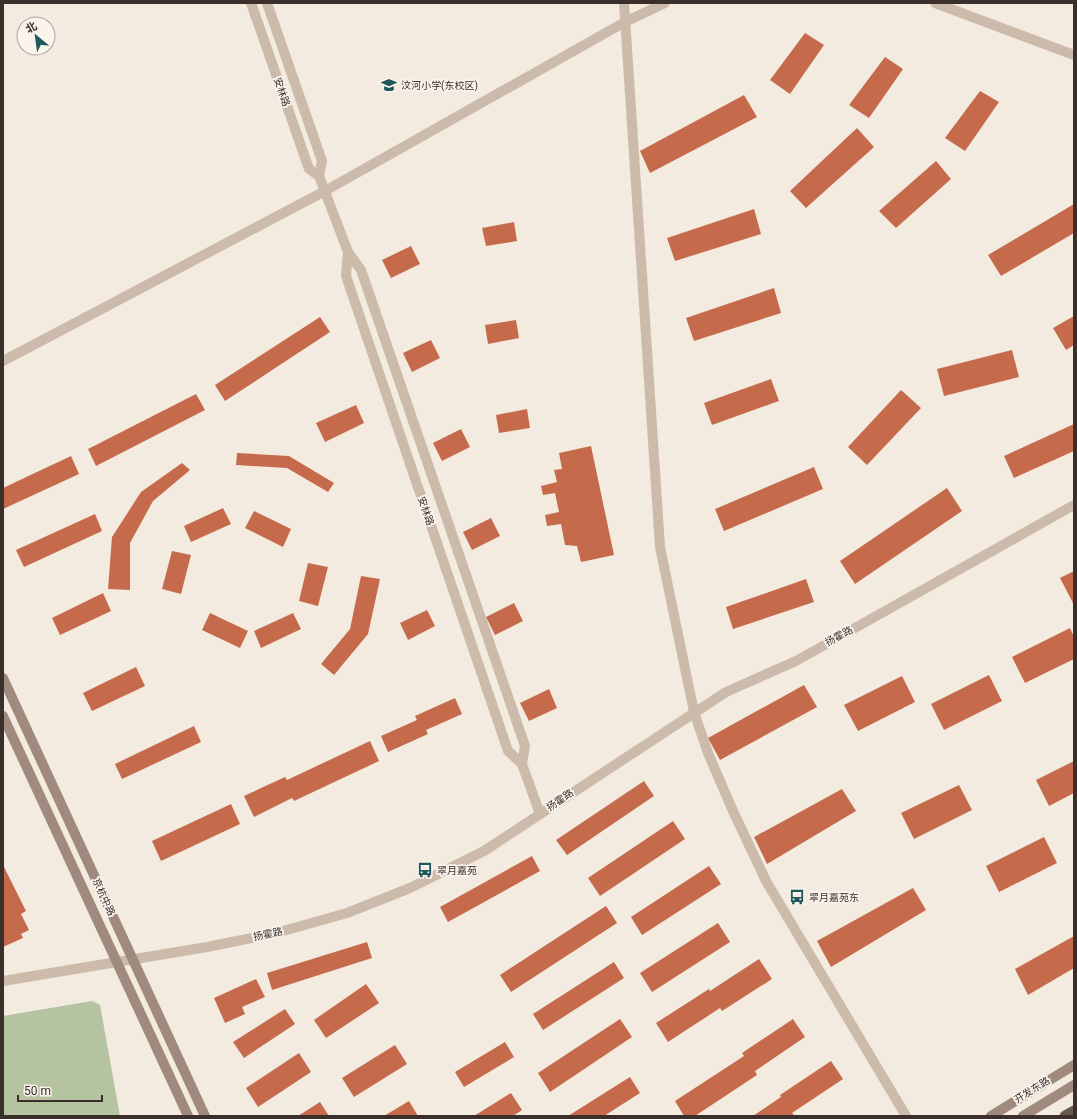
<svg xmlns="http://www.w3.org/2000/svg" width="1077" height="1119" viewBox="0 0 1077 1119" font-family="Roboto,'Noto Sans SC',sans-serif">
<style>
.green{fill:#b6c3a0}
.building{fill:#c56b4c}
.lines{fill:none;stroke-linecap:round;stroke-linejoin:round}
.minor{stroke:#ccbbab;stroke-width:10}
.tertiary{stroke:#ccbbab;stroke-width:10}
.secondary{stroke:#9f8a7d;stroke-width:10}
.trunk{stroke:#6a584f;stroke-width:11}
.labels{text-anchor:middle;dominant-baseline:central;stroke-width:3.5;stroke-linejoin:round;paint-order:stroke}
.poi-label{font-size:10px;fill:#3a2f2b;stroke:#faf4ed;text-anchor:start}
.street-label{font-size:10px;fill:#3a2f2b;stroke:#faf4ed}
</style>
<rect width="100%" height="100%" fill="#f3eae0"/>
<path class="green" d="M92,1001L100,1005L120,1116H3V1016Z"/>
<g class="building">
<path d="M805,33L824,45L790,94L770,80Z"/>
<path d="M885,57L903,69L869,118L849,105Z"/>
<path d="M980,91L999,102L965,151L945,138Z"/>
<path d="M744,95L757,117L650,173L640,151Z"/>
<path d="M857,128L874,147L806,208L790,191Z"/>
<path d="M936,161L951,179L896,228L879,211Z"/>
<path d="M1074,204V233L1001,276L988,255Z"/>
<path d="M754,209L761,234L675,261L667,238Z"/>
<path d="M514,222L517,241L486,246L482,228Z"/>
<path d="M411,246L420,264L391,278L382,260Z"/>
<path d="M774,288L781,313L694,341L686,318Z"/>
<path d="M1074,316V345L1066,350L1053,328Z"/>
<path d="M320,317L330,332L225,401L215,385Z"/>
<path d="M516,320L519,338L488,344L485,325Z"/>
<path d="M431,340L440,358L412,372L403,353Z"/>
<path d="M1012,350L1019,377L944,396L937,369Z"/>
<path d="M771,379L779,401L712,425L704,403Z"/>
<path d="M901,390L921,408L867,465L848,447Z"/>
<path d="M196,394L205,410L96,466L88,449Z"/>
<path d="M356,405L364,423L325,442L316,423Z"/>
<path d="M527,409L530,428L499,433L496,415Z"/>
<path d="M1074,424V451L1014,478L1004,456Z"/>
<path d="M461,429L470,447L442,461L433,443Z"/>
<path d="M591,446L614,555L581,562L577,546L565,545L561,524L547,526L545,515L559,512L555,493L543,495L541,486L557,482L554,470L562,469L559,453Z"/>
<path d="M237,453L289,456L334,483L328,492L287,468L236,465Z"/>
<path d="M71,456L79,474L3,509V488Z"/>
<path d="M182,463L190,470L153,501L130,543V590L108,589L112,537L141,492Z"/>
<path d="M814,467L823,489L724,531L715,509Z"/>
<path d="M947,488L962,511L855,584L840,561Z"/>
<path d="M223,508L231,524L191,542L184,526Z"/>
<path d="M254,511L291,529L283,547L245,528Z"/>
<path d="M95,514L102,531L24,567L16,550Z"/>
<path d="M491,518L500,536L472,550L463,532Z"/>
<path d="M172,551L191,555L181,594L162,589Z"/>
<path d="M308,563L328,567L318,606L299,601Z"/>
<path d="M1074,571V605L1060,578Z"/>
<path d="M361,576L380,579L368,634L334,675L321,664L350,629Z"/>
<path d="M806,579L814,602L733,629L726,607Z"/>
<path d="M103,593L111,611L60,635L52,618Z"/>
<path d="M514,603L523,621L495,635L486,617Z"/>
<path d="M427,610L435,626L408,640L400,623Z"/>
<path d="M210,613L248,631L240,648L202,630Z"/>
<path d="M293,613L301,629L261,648L254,631Z"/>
<path d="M1070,628L1074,637V659L1025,683L1012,657Z"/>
<path d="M136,667L145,686L92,711L83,693Z"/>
<path d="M989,675L1002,701L944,730L931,704Z"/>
<path d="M902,676L915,702L858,731L844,705Z"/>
<path d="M804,685L817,707L720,760L708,738Z"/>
<path d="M549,689L557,708L529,721L520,703Z"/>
<path d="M455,698L462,714L426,730L428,734L388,752L381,736L417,720L415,716Z"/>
<path d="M194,726L201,742L122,779L115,764Z"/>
<path d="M370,741L379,761L294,801L292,798L254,817L244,796L285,777L287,780Z"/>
<path d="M1074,761V793L1049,806L1036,780Z"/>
<path d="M644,781L654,796L567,855L556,840Z"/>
<path d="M959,785L972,810L914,839L901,813Z"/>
<path d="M842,789L856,811L767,864L754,837Z"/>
<path d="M231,804L240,824L161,861L152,841Z"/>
<path d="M673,821L685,839L600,896L588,878Z"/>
<path d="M1044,837L1057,863L999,892L986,866Z"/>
<path d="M532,856L540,871L448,922L440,907Z"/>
<path d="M3,865L26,911L21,914L29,930L21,934L23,938L3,947Z"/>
<path d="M709,866L721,884L642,935L631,917Z"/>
<path d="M913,888L926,910L831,967L817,941Z"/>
<path d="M606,906L617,923L511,992L500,975Z"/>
<path d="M718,923L730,942L652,992L640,973Z"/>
<path d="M1074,936V968L1028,995L1015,969Z"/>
<path d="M367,942L372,958L272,990L267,973Z"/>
<path d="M759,959L772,979L722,1011L720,1008L668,1042L656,1023L709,989L710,991Z"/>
<path d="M614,962L624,978L543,1030L533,1014Z"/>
<path d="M256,979L265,997L242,1007L245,1014L225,1023L214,998Z"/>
<path d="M366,984L379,1003L326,1038L314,1020Z"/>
<path d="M285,1009L295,1024L244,1058L233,1042Z"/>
<path d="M620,1019L632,1037L550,1092L538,1073Z"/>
<path d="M793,1019L805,1037L755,1071L757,1075L695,1116H684L675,1101L744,1056L742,1053Z"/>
<path d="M505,1042L514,1057L464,1087L455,1072Z"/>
<path d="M395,1045L407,1064L354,1097L342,1078Z"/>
<path d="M299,1053L311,1072L258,1107L246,1088Z"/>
<path d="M831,1061L843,1079L792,1113L795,1116H753L781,1097L780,1095Z"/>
<path d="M630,1077L640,1093L604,1116H568Z"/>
<path d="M511,1093L522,1110L513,1116H474Z"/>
<path d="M409,1101L418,1116H384Z"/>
<path d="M320,1102L329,1116H298Z"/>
</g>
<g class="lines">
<g class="minor">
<path d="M251,3L309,169L319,176"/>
<path d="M267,3L322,161L319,176L348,252L361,270L525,746L522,764L540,814"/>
<path d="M624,3L660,547L694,712L708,753L733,811L766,881L906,1116"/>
<path d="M348,252L346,276L508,751L522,764"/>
</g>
<g class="tertiary">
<path d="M935,3L1074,55"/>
<path d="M3,361L325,191L625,22L665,3"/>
<path d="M3,981L207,947L276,933L347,913L410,888L484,851L726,692L796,661L1074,505"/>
</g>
<g class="secondary">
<path d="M3,678L205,1116"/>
<path d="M3,716L188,1116"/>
<path d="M991,1116L1074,1065"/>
<path d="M1023,1116L1074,1085"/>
</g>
<path class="trunk" d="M1065,1116L1074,1111"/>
</g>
<defs>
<symbol id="school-bare" viewBox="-9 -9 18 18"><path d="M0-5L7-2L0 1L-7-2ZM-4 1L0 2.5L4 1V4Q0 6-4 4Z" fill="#20575b" stroke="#faf4ed" stroke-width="2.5" paint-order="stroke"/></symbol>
<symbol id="bus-bare" viewBox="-9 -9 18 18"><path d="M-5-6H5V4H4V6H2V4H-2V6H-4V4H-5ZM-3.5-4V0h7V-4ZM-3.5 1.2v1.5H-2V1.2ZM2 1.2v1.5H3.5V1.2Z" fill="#20575b" stroke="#faf4ed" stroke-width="2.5" paint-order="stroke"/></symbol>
</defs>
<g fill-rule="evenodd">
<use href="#school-bare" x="378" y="74" width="22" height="22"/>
<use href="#bus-bare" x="414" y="859" width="22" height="22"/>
<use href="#bus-bare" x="786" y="886" width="22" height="22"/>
</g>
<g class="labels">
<g class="poi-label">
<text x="401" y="85">汶河小学(东校区)</text>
<text x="437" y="870">翠月嘉苑</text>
<text x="809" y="897">翠月嘉苑东</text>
</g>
<g class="street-label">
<text transform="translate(282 92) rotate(71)">安林路</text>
<text transform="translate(426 511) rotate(71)">安林路</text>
<text transform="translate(839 636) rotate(-29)">扬霍路</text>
<text transform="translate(560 800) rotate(-34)">扬霍路</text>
<text transform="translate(104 897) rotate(65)">京杭中路</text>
<text transform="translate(268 934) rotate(-12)">扬霍路</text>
<text transform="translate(1032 1090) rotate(-32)">开发东路</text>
</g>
</g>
<rect width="1077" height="1119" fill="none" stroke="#3a2f2b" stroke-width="8"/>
<g transform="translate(36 36) rotate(331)"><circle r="19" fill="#faf4ed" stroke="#ada59f"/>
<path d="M0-3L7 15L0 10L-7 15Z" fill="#20575b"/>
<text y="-6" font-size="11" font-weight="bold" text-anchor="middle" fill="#3a2f2b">北</text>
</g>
<path d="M18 1095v6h84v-6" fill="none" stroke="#3a2f2b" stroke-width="2"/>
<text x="24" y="1095" font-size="12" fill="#3a2f2b" stroke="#faf4ed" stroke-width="3" paint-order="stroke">50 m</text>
</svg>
